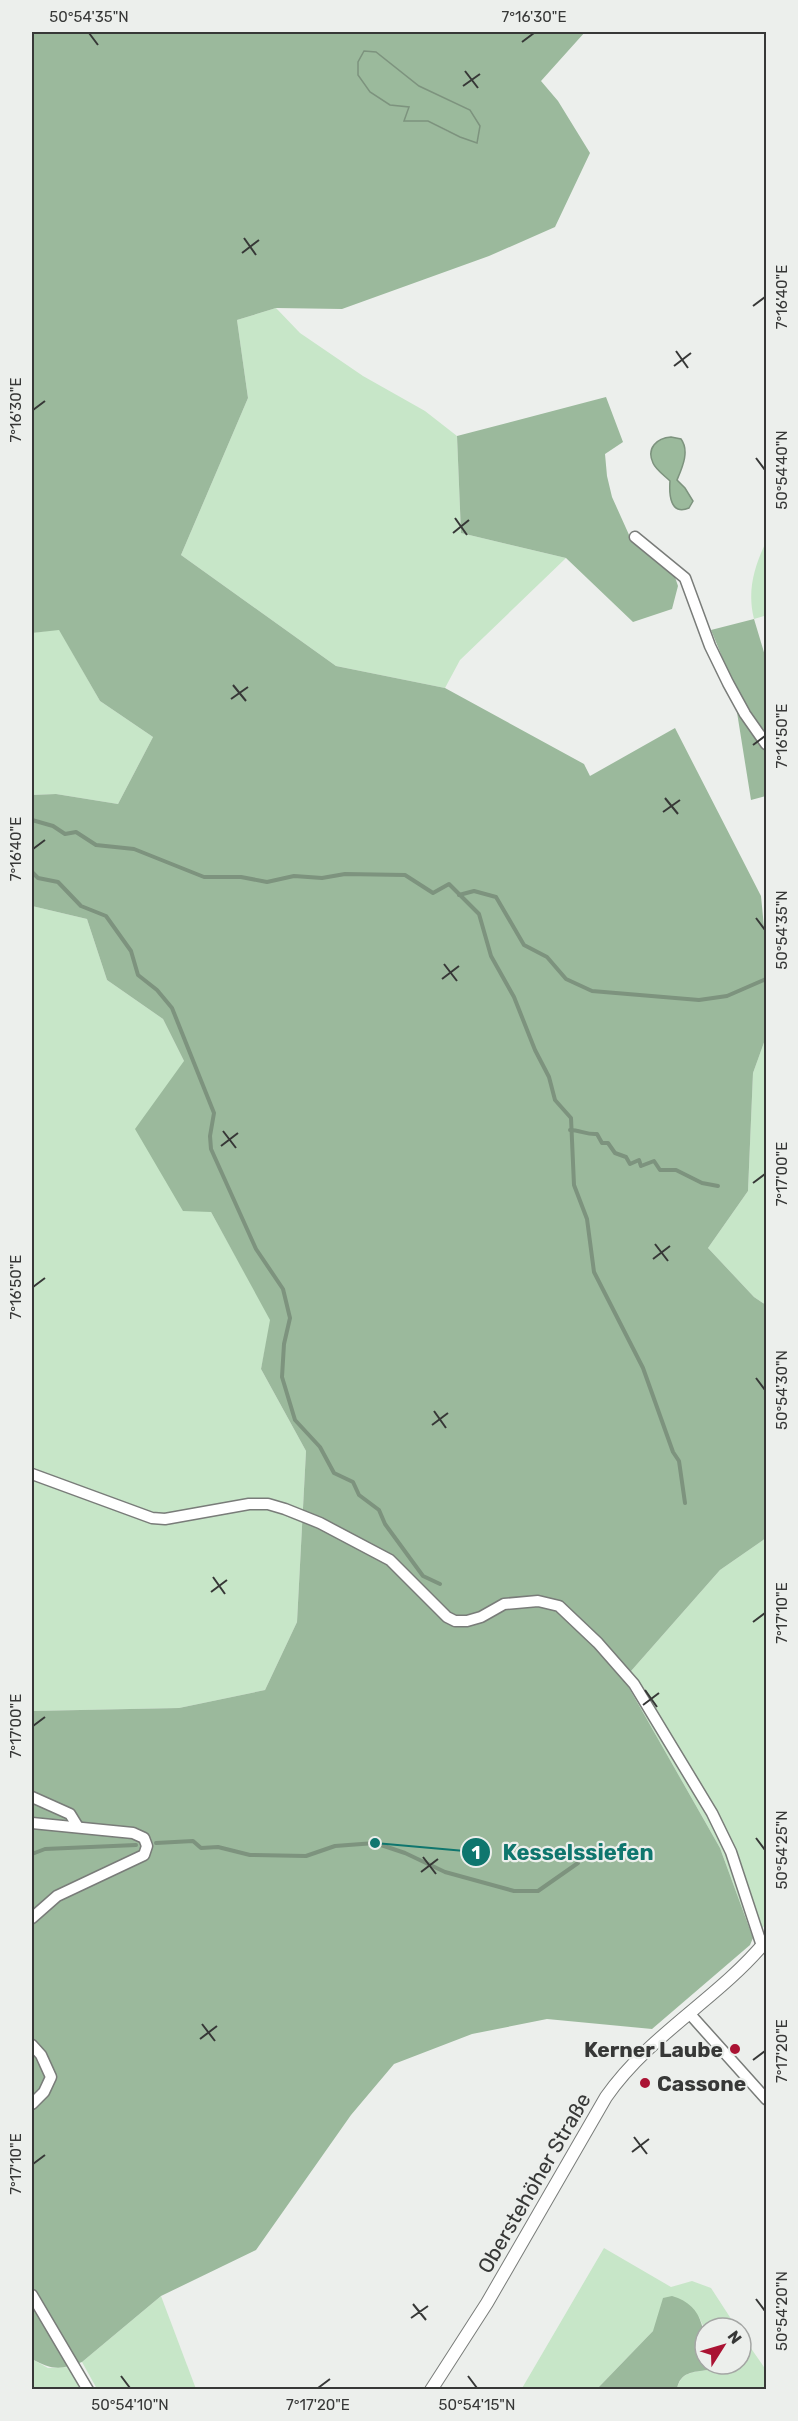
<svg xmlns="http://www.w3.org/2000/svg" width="798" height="2421" viewBox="0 0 798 2421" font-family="Rubik,sans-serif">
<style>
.green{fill:#c7e6c8}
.forest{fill:#9bb99c;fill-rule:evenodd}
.water{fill:#9bba9c;stroke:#7d937e;stroke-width:1.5}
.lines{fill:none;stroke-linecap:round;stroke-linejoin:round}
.stream{stroke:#7d937e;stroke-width:4}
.minor-casing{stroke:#797c79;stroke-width:13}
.tertiary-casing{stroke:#797c79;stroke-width:14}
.minor{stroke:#fff;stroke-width:10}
.tertiary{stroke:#fff;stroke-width:12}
.ticks{fill:none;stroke:#373837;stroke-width:2}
.poi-dot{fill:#aa1333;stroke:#ecefec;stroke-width:2}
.labels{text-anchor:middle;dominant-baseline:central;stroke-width:4.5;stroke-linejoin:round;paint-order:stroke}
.poi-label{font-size:21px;font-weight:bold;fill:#373837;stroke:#ecefec;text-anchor:end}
.street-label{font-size:21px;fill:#373837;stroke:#ecefec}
.leader{fill:none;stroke:#0f766e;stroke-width:2}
.callout-dot{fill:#0f766e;stroke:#ecefec;stroke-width:2}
.mark-label{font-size:18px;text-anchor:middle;font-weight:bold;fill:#fff}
.callout-label{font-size:22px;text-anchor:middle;font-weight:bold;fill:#0f766e;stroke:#ecefec;stroke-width:4.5;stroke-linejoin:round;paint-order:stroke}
.neatline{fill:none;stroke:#373837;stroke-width:2}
.ticks-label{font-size:15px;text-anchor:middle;fill:#373837}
</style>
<rect width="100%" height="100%" fill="#ecefec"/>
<g class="green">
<path d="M276,308L300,333L363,376L425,411L457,436L461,533L566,558L460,660L445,688L336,666L181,555L248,398L237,320Z"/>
<path d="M766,542V626L764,616L754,619C747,591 754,567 766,542Z"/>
<path d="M59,629L100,701L153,737L118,804L56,794L32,795V633Z"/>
<path d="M32,906L87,919L107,980L163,1019L184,1061L211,1212L271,1320L261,1369L306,1451L297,1622L265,1690L179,1708L32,1711Z"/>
<path d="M766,1037V1305L754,1297L708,1248L748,1191L753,1073Z"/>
<path d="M766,1538V1924L753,1938L720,1848L624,1679L720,1570Z"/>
<path d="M604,2248L671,2287L692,2281L711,2288L737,2328H705V2330L699,2317L653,2331L597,2389L521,2390Z"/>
<path d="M161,2296L196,2389H97L82,2362Z"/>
<path d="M741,2334L766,2370V2389L677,2390C680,2372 693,2372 708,2370V2364H741Z"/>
<path d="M32,2359L48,2368L69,2367L80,2389H32Z"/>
</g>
<g class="forest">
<path d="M32,32H585L541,81L558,101L590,153L555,227L489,256L342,309L276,308L237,320L248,398L181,555L336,666L445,688L584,764L590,776L675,728L761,896L766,948V1037L753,1073L748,1191L708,1248L754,1297L766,1305V1538L720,1570L624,1679L720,1848L753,1938L750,1945L652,2029L547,2019L472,2034L394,2064L351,2115L256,2250L161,2296L82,2362C61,2370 51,2370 32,2359V1711L179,1708L265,1690L297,1622L306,1451L261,1369L270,1320L211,1212L183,1211L135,1129L184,1061L163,1019L107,980L87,919L32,906V795L56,794L118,804L153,737L100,701L59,630L32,633ZM376,52L419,86L470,110L449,132L428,121H405L410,107L390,105Z"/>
<path d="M606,397L623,442L605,454L607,476L612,497L630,537L673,571L678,586L672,609L633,622L566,558L461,533L457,436Z"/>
<path d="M754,619L766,659V796L751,800L732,681L711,630Z"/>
<path d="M672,2296C706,2306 705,2335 705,2364H708V2370C693,2372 680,2372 677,2389H597L653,2331L663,2298Z"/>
</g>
<g class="water">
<path d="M364,51L376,52L419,86L470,110L480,126L477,143L460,137L428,121H404L409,107L390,105L370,92L358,75V62Z"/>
<path d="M671,437L681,439C690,451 682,468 677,480L685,488L693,501L689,508C670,516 669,494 670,481C665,476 656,470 653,463C646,448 657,438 671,437Z"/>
</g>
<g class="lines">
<g class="stream">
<path d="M32,820L53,826L65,834L76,832L96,845L134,849L204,877H241L267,882L294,876L322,878L345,874L405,875L433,893L449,884L479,914L491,956L514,997L535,1050L549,1077L555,1100L571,1118L574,1185L587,1219L594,1272L643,1368L673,1452L679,1461L685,1503"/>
<path d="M32,872L38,878L58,882L81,906L106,916L131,951L138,975L157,990L172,1008L214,1113L210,1136L211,1149L256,1249L283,1289L290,1318L284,1344L282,1377L295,1420L320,1447L334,1473L353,1482L359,1495L379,1510L385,1524L423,1576L440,1584"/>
<path d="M459,895L474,891L496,897L524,945L547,957L566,979L592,991L699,1000L727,996L766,979"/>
<path d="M570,1130C580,1130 587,1135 597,1134L602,1143H608L615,1153L626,1157L630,1164L639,1160L641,1166L654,1161L660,1170H676L702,1183L718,1186"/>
<path d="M156,1843L193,1841L201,1848L218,1847L250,1855L306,1856L335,1846L375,1843L405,1853L445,1872L514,1891H538L578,1863"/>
<path d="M32,1854L45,1849L136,1845"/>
</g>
<defs>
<g id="minor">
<path d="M635,537L685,578L710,646L728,683L745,714L766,744"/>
<path d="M32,1474L152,1518L165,1519L249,1504H268L285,1509L320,1523L390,1560L447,1617L455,1621H467L481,1617L504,1604L538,1601L559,1606L598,1643L634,1684L712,1813L731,1852L762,1946"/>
<path d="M32,1797L70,1814L78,1827"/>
<path d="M32,1823L133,1833L144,1838L147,1846L144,1855L57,1896L32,1918"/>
<path d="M689,2013L766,2099"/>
<path d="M32,2045L41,2055L51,2077L44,2092L32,2104"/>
<path d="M32,2295L88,2390"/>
</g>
<path id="tertiary" d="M431,2390L487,2303L606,2097C650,2034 718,1999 766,1941"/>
</defs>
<use href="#minor" class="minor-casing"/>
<use href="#tertiary" class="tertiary-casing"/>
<use href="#minor" class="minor"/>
<use href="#tertiary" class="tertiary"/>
</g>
<path class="ticks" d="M89,33L98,45M522,42L534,33M465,71L478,88M463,86L480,74M244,238L256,255M242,253L259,240M753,306L765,297M676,351L688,368M674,366L691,353M33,410L45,401M756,458L765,470M455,518L467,535M453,533L469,520M233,685L246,701M231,699L248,687M753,745L765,736M665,798L678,814M663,812L680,800M33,849L45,840M756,918L765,930M444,964L457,981M442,979L459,966M223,1131L236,1148M221,1146L238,1133M753,1183L765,1174M655,1244L668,1261M653,1259L670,1246M33,1287L45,1278M756,1378L765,1390M434,1411L446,1428M432,1425L448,1413M213,1577L225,1594M211,1592L227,1580M753,1622L765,1613M645,1690L657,1707M643,1705L659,1693M33,1726L45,1717M756,1838L765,1850M423,1857L436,1874M421,1872L438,1859M202,2024L215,2041M200,2039L217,2026M753,2060L765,2051M634,2137L647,2154M632,2152L649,2139M33,2164L45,2155M756,2299L765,2311M413,2304L426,2320M411,2318L428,2306M121,2376L130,2388M468,2376L477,2388M318,2388L330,2379"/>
<g class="poi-dot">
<circle cx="735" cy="2049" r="6"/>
<circle cx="645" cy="2083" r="6"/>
</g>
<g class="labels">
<g class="poi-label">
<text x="723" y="2049">Kerner Laube</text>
<text x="657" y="2083" text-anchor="start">Cassone</text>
</g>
<g class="street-label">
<text transform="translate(534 2183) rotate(-60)">Oberstehöher Straße</text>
</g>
</g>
<path class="leader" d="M375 1843L476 1852"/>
<g class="callout-dot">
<circle cx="375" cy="1843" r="6"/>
<circle cx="476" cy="1852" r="15"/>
</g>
<g class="mark-label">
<text x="476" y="1859">1</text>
</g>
<g class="callout-label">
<text x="578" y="1860">Kesselssiefen</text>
</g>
<rect width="798" height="2421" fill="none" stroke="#ecefec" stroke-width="66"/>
<g transform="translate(723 2346) rotate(53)"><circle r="28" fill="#ecefec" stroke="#a4a6a4" stroke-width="1.5"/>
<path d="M0-4.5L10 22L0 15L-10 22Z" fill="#aa1333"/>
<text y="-9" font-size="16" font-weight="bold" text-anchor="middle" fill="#373837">N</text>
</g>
<rect x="33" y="33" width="732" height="2355" class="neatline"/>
<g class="ticks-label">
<text x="89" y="22">50°54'35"N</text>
<text x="534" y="22">7°16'30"E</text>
<text transform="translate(782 297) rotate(-90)" y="5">7°16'40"E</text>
<text transform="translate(16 410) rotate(-90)" y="5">7°16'30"E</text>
<text transform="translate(782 470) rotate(-90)" y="5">50°54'40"N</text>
<text transform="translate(782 736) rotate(-90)" y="5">7°16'50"E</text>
<text transform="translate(16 849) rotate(-90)" y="5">7°16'40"E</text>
<text transform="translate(782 930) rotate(-90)" y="5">50°54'35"N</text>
<text transform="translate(782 1174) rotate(-90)" y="5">7°17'00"E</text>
<text transform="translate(16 1287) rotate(-90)" y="5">7°16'50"E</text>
<text transform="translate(782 1390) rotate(-90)" y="5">50°54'30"N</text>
<text transform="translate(782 1613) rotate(-90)" y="5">7°17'10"E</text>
<text transform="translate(16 1726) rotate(-90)" y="5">7°17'00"E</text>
<text transform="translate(782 1850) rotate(-90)" y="5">50°54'25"N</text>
<text transform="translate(782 2051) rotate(-90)" y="5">7°17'20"E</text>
<text transform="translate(16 2164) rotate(-90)" y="5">7°17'10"E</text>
<text transform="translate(782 2311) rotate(-90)" y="5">50°54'20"N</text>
<text x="130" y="2410">50°54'10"N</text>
<text x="318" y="2410">7°17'20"E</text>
<text x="477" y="2410">50°54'15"N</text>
</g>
</svg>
